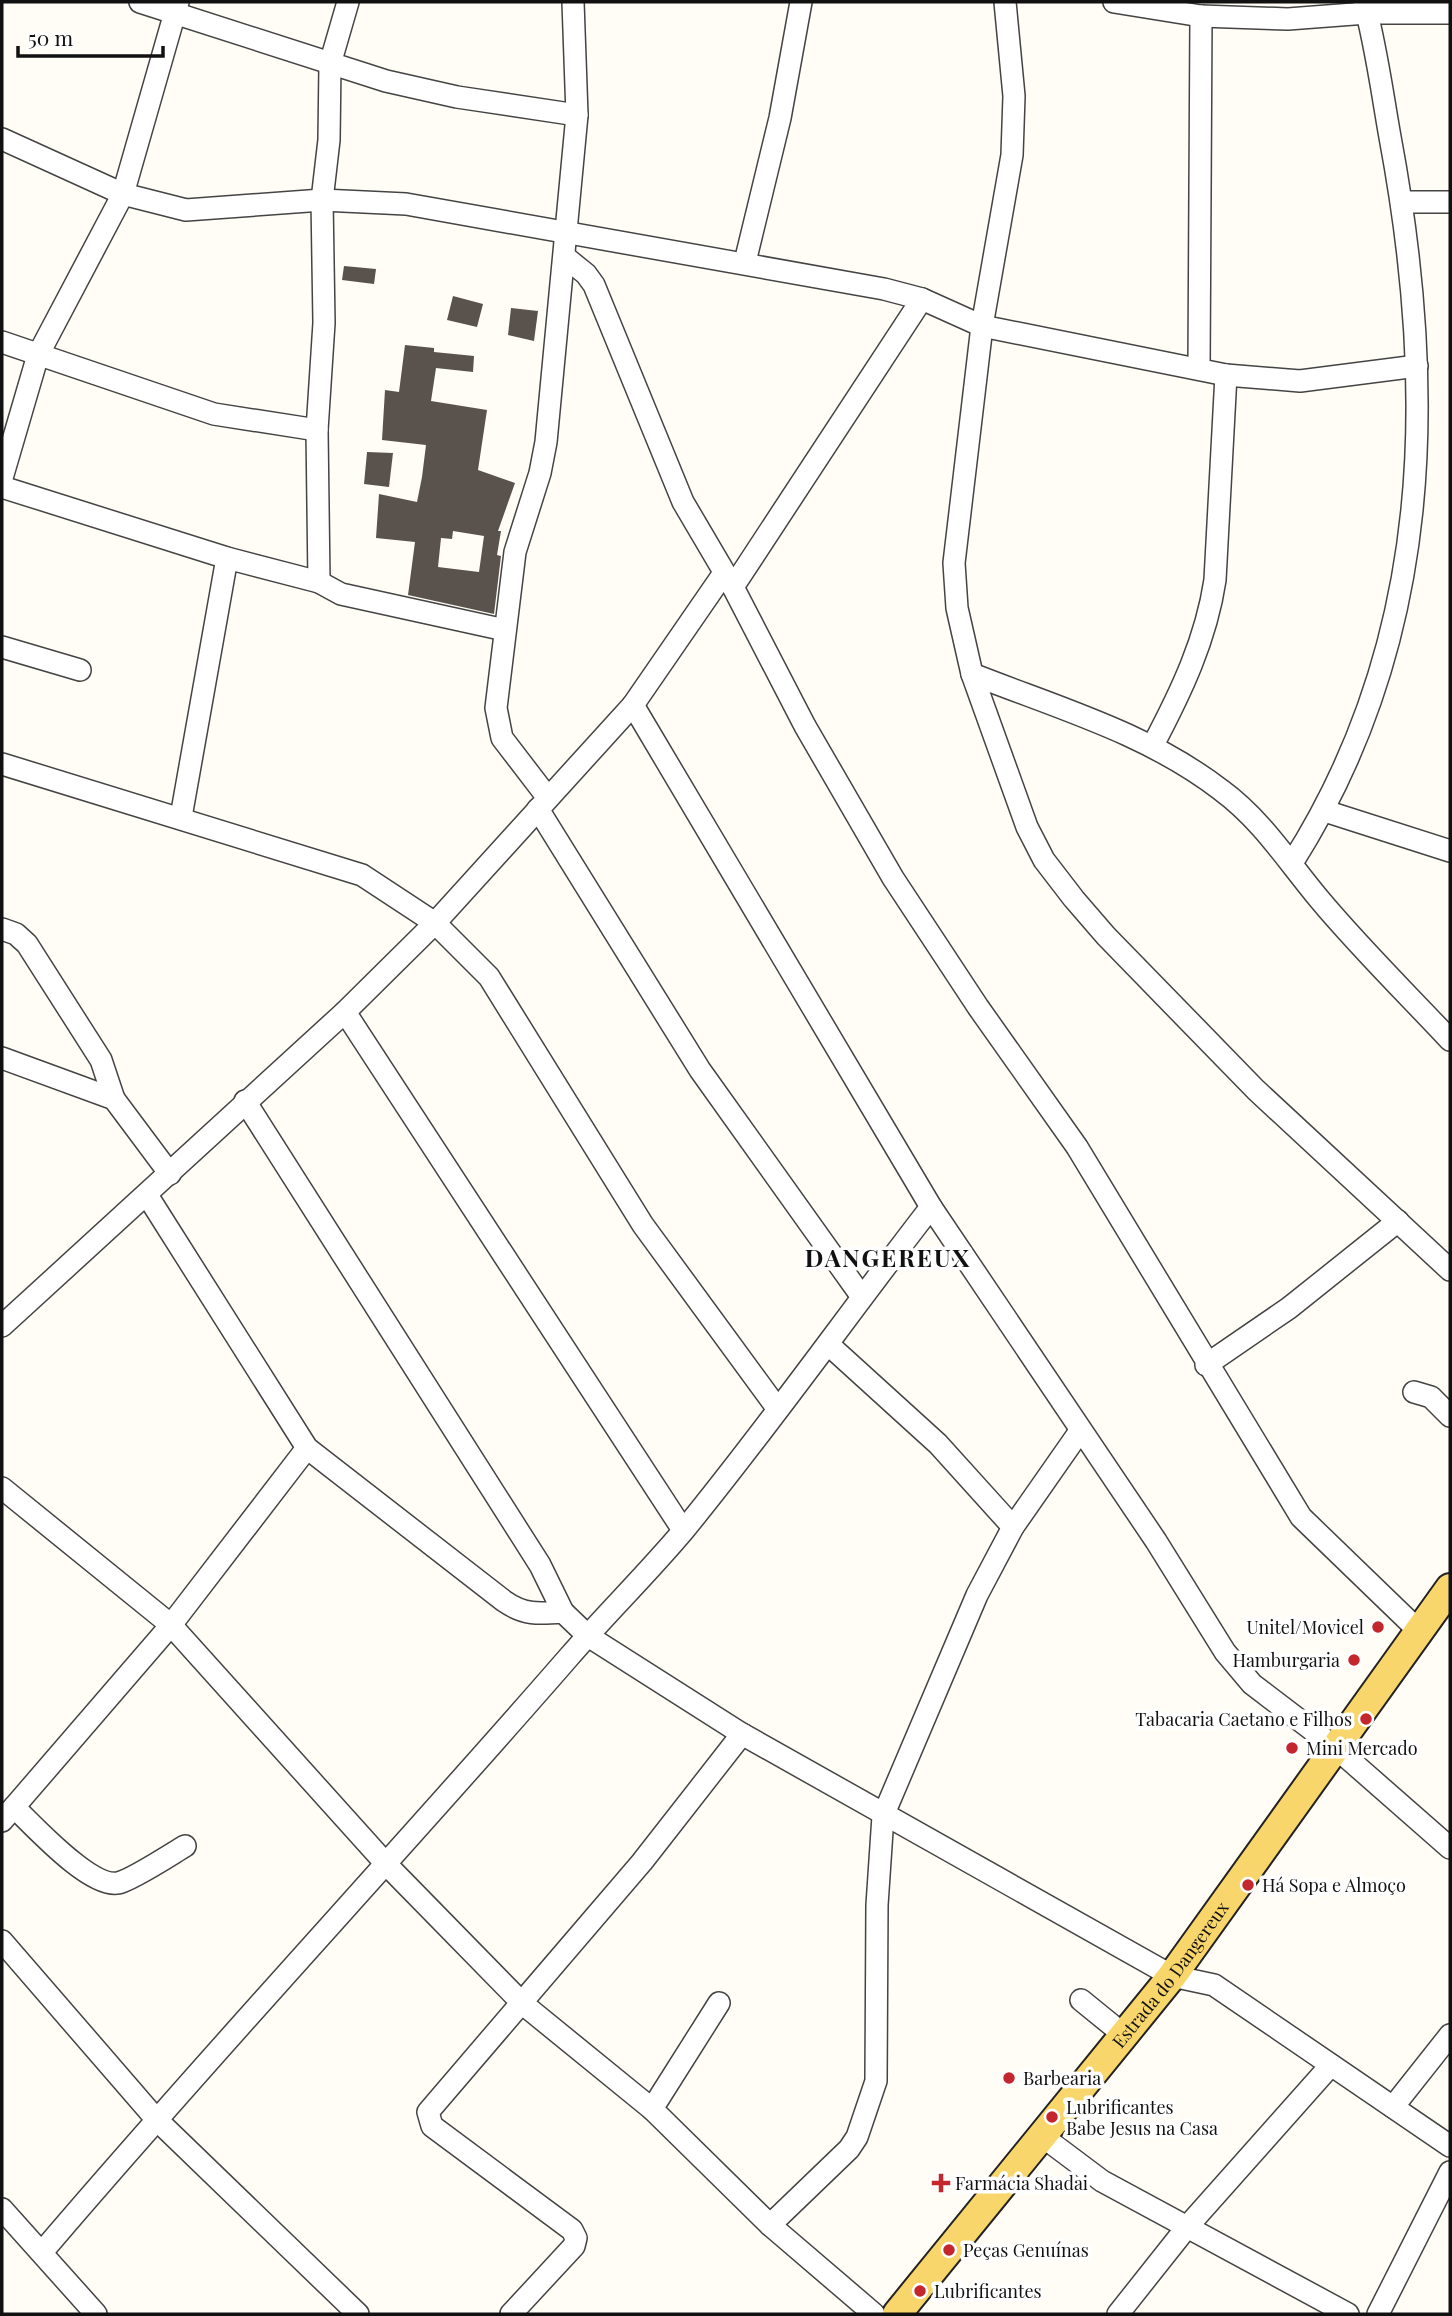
<svg xmlns="http://www.w3.org/2000/svg" width="1452" height="2316" viewBox="0 0 1452 2316" font-family="'Playfair Display',serif">
<style>
.building{fill:#5a524d;fill-rule:evenodd}
.lines{fill:none;stroke-linecap:round;stroke-linejoin:round}
.minor-casing{stroke:#444;stroke-width:24}
.major-casing{stroke:#222;stroke-width:32}
.minor{stroke:#fff;stroke-width:21}
.major{stroke:#f9d66b;stroke-width:28}
.poi-dot{fill:#c4262e;stroke:#fff;stroke-width:2.5}
.labels{text-anchor:middle;dominant-baseline:central;stroke-width:7;stroke-linejoin:round;paint-order:stroke}
.poi-label{font-size:18px;fill:#111;stroke:#fff;text-anchor:start}
.street-label{font-size:18px;fill:#111;stroke:#fff}
.district-label{font-size:24px;font-weight:bold;letter-spacing:2px;fill:#111;stroke:#fff}
</style>
<rect width="100%" height="100%" fill="#fffdf5"/>
<g class="building">
<path d="M344,266L376,269L374,284L342,280Z"/>
<path d="M453,296L483,304L477,327L447,320Z"/>
<path d="M511,308L538,311L534,341L508,335Z"/>
<path d="M405,345L434,348V352L474,356L473,372L436,368L431,401L487,410L478,470L515,483L498,531H501L497,555L501,556L494,614L408,595L415,542L376,538L379,494L417,502L422,477L426,445L382,440L385,390L399,392ZM453,531L484,536L479,572L438,567L441,538L452,539Z"/>
<path d="M367,452L393,453L389,487L364,484Z"/>
</g>
<g class="lines">
<defs>
<g id="minor">
<path d="M140,2L386,81L457,97L577,115"/>
<path d="M1005,2L1014,96L1012,155L982,326L954,563L957,608L972,674L1027,827L1044,860L1074,899L1106,936L1256,1090L1450,1270"/>
<path d="M1114,2L1201,16L1288,19L1367,13H1450"/>
<path d="M2,139L123,194L186,210L322,200L406,204L884,289L922,299L982,326L1226,375L1300,381L1417,366"/>
<path d="M1402,202H1450"/>
<path d="M565,257L586,274L594,285L683,502L733,587L805,726L893,878L978,1007L1077,1147L1301,1517L1420,1632"/>
<path d="M745,262L780,118L801,2"/>
<path d="M2,342L214,414L317,430"/>
<path d="M1199,368L1201,16"/>
<path d="M2,478L38,355L123,194L178,2"/>
<path d="M2,487L227,558L319,582L341,594L505,630"/>
<path d="M319,582L317,430L324,323L322,200L329,140L330,64L348,2"/>
<path d="M733,587L922,299"/>
<path d="M2,647L80,670"/>
<path d="M972,674C1058,708 1147,733 1221,790C1262,820 1288,862 1320,900C1361,949 1407,994 1450,1040"/>
<path d="M633,705L931,1207L1156,1541L1225,1652L1252,1684L1336,1748L1450,1848"/>
<path d="M1153,745C1181,692 1206,640 1215,580L1226,375"/>
<path d="M2,764L362,875L435,923L489,977L643,1225L777,1408"/>
<path d="M548,798L502,738L496,708L515,552L540,473L546,442L577,115L573,2"/>
<path d="M538,809L700,1070L862,1297"/>
<path d="M1325,811L1450,851"/>
<path d="M181,817L227,558"/>
<path d="M1292,863C1434,640 1437,389 1390,137C1382,92 1376,45 1364,2"/>
<path d="M2,929L16,934L27,944L101,1060L114,1099"/>
<path d="M345,1012L683,1530"/>
<path d="M2,1058L114,1099L170,1174"/>
<path d="M245,1101L540,1565L563,1612"/>
<path d="M147,1195L307,1448L504,1601C524,1615 538,1614 563,1612L588,1636L742,1734L1172,1976L1214,1985L1450,2146"/>
<path d="M2,1326L345,1012L435,923L633,705L724,573"/>
<path d="M829,1345L938,1444L1013,1527"/>
<path d="M1206,1365L1289,1308L1398,1221"/>
<path d="M1414,1392L1431,1397L1450,1416"/>
<path d="M2,1488L171,1625L387,1865L523,2004L652,2109L770,2225L874,2314"/>
<path d="M14,1807C34,1826 90,1888 118,1883C132,1880 170,1855 185,1846"/>
<path d="M2,1821L171,1625L307,1448"/>
<path d="M2,1941L156,2119L358,2314"/>
<path d="M1081,2000L1124,2035"/>
<path d="M1393,2107L1450,2035"/>
<path d="M652,2109L719,2003"/>
<path d="M1042,2136L1102,2181L1348,2314"/>
<path d="M2,2209L96,2314"/>
<path d="M770,2225L849,2149L857,2137L876,2081L877,1905L883,1816L977,1595L1013,1527L1080,1431"/>
<path d="M43,2251C214,2050 395,1857 568,1658C606,1614 647,1574 684,1530C770,1425 848,1314 931,1207"/>
<path d="M511,2314L574,2246L576,2238L572,2230L432,2126L428,2112L642,1862L742,1734"/>
<path d="M1118,2314L1187,2227L1331,2065"/>
<path d="M1378,2314L1450,2172"/>
</g>
<g id="major">
<path id="s1" d="M897,2314L1172,1976L1450,1588"/>
</g>
</defs>
<use href="#minor" class="minor-casing"/>
<use href="#major" class="major-casing"/>
<use href="#minor" class="minor"/>
<use href="#major" class="major"/>
</g>
<g class="poi-dot">
<circle cx="1378" cy="1627" r="7"/>
<circle cx="1354" cy="1660" r="7"/>
<circle cx="1366" cy="1719" r="7"/>
<circle cx="1292" cy="1748" r="7"/>
<circle cx="1248" cy="1885" r="7"/>
<circle cx="1009" cy="2078" r="7"/>
<circle cx="1052" cy="2117" r="7"/>
<path d="M937.5 2172.5h7v7h7v7h-7v7h-7v-7h-7v-7h7z"/>
<circle cx="949" cy="2250" r="7"/>
<circle cx="920" cy="2291" r="7"/>
</g>
<g class="labels">
<g class="poi-label">
<text x="1364" y="1627" text-anchor="end">Unitel/Movicel</text>
<text x="1340" y="1660" text-anchor="end">Hamburgaria</text>
<text x="1352" y="1719" text-anchor="end">Tabacaria Caetano e Filhos</text>
<text x="1306" y="1748">Mini Mercado</text>
<text x="1262" y="1885">Há Sopa e Almoço</text>
<text x="1023" y="2078">Barbearia</text>
<text x="1066" y="2107">Lubrificantes<tspan x="1066" dy="21">Babe Jesus na Casa</tspan></text>
<text x="955" y="2183">Farmácia Shadai</text>
<text x="963" y="2250">Peças Genuínas</text>
<text x="934" y="2291">Lubrificantes</text>
</g>
<g class="street-label">
<text stroke="none"><textPath href="#s1" startOffset="436">Estrada do Dangereux</textPath></text>
</g>
<g class="district-label">
<text x="888" y="1257">DANGEREUX</text>
</g>
</g>
<rect width="1452" height="2316" fill="none" stroke="#111111" stroke-width="7"/>
<path d="M18 46v10h145v-10" fill="none" stroke="#111111" stroke-width="3.5"/>
<text x="28" y="46" font-size="21" fill="#111111" stroke="#ffffff" stroke-width="5" paint-order="stroke">50 m</text>
</svg>
